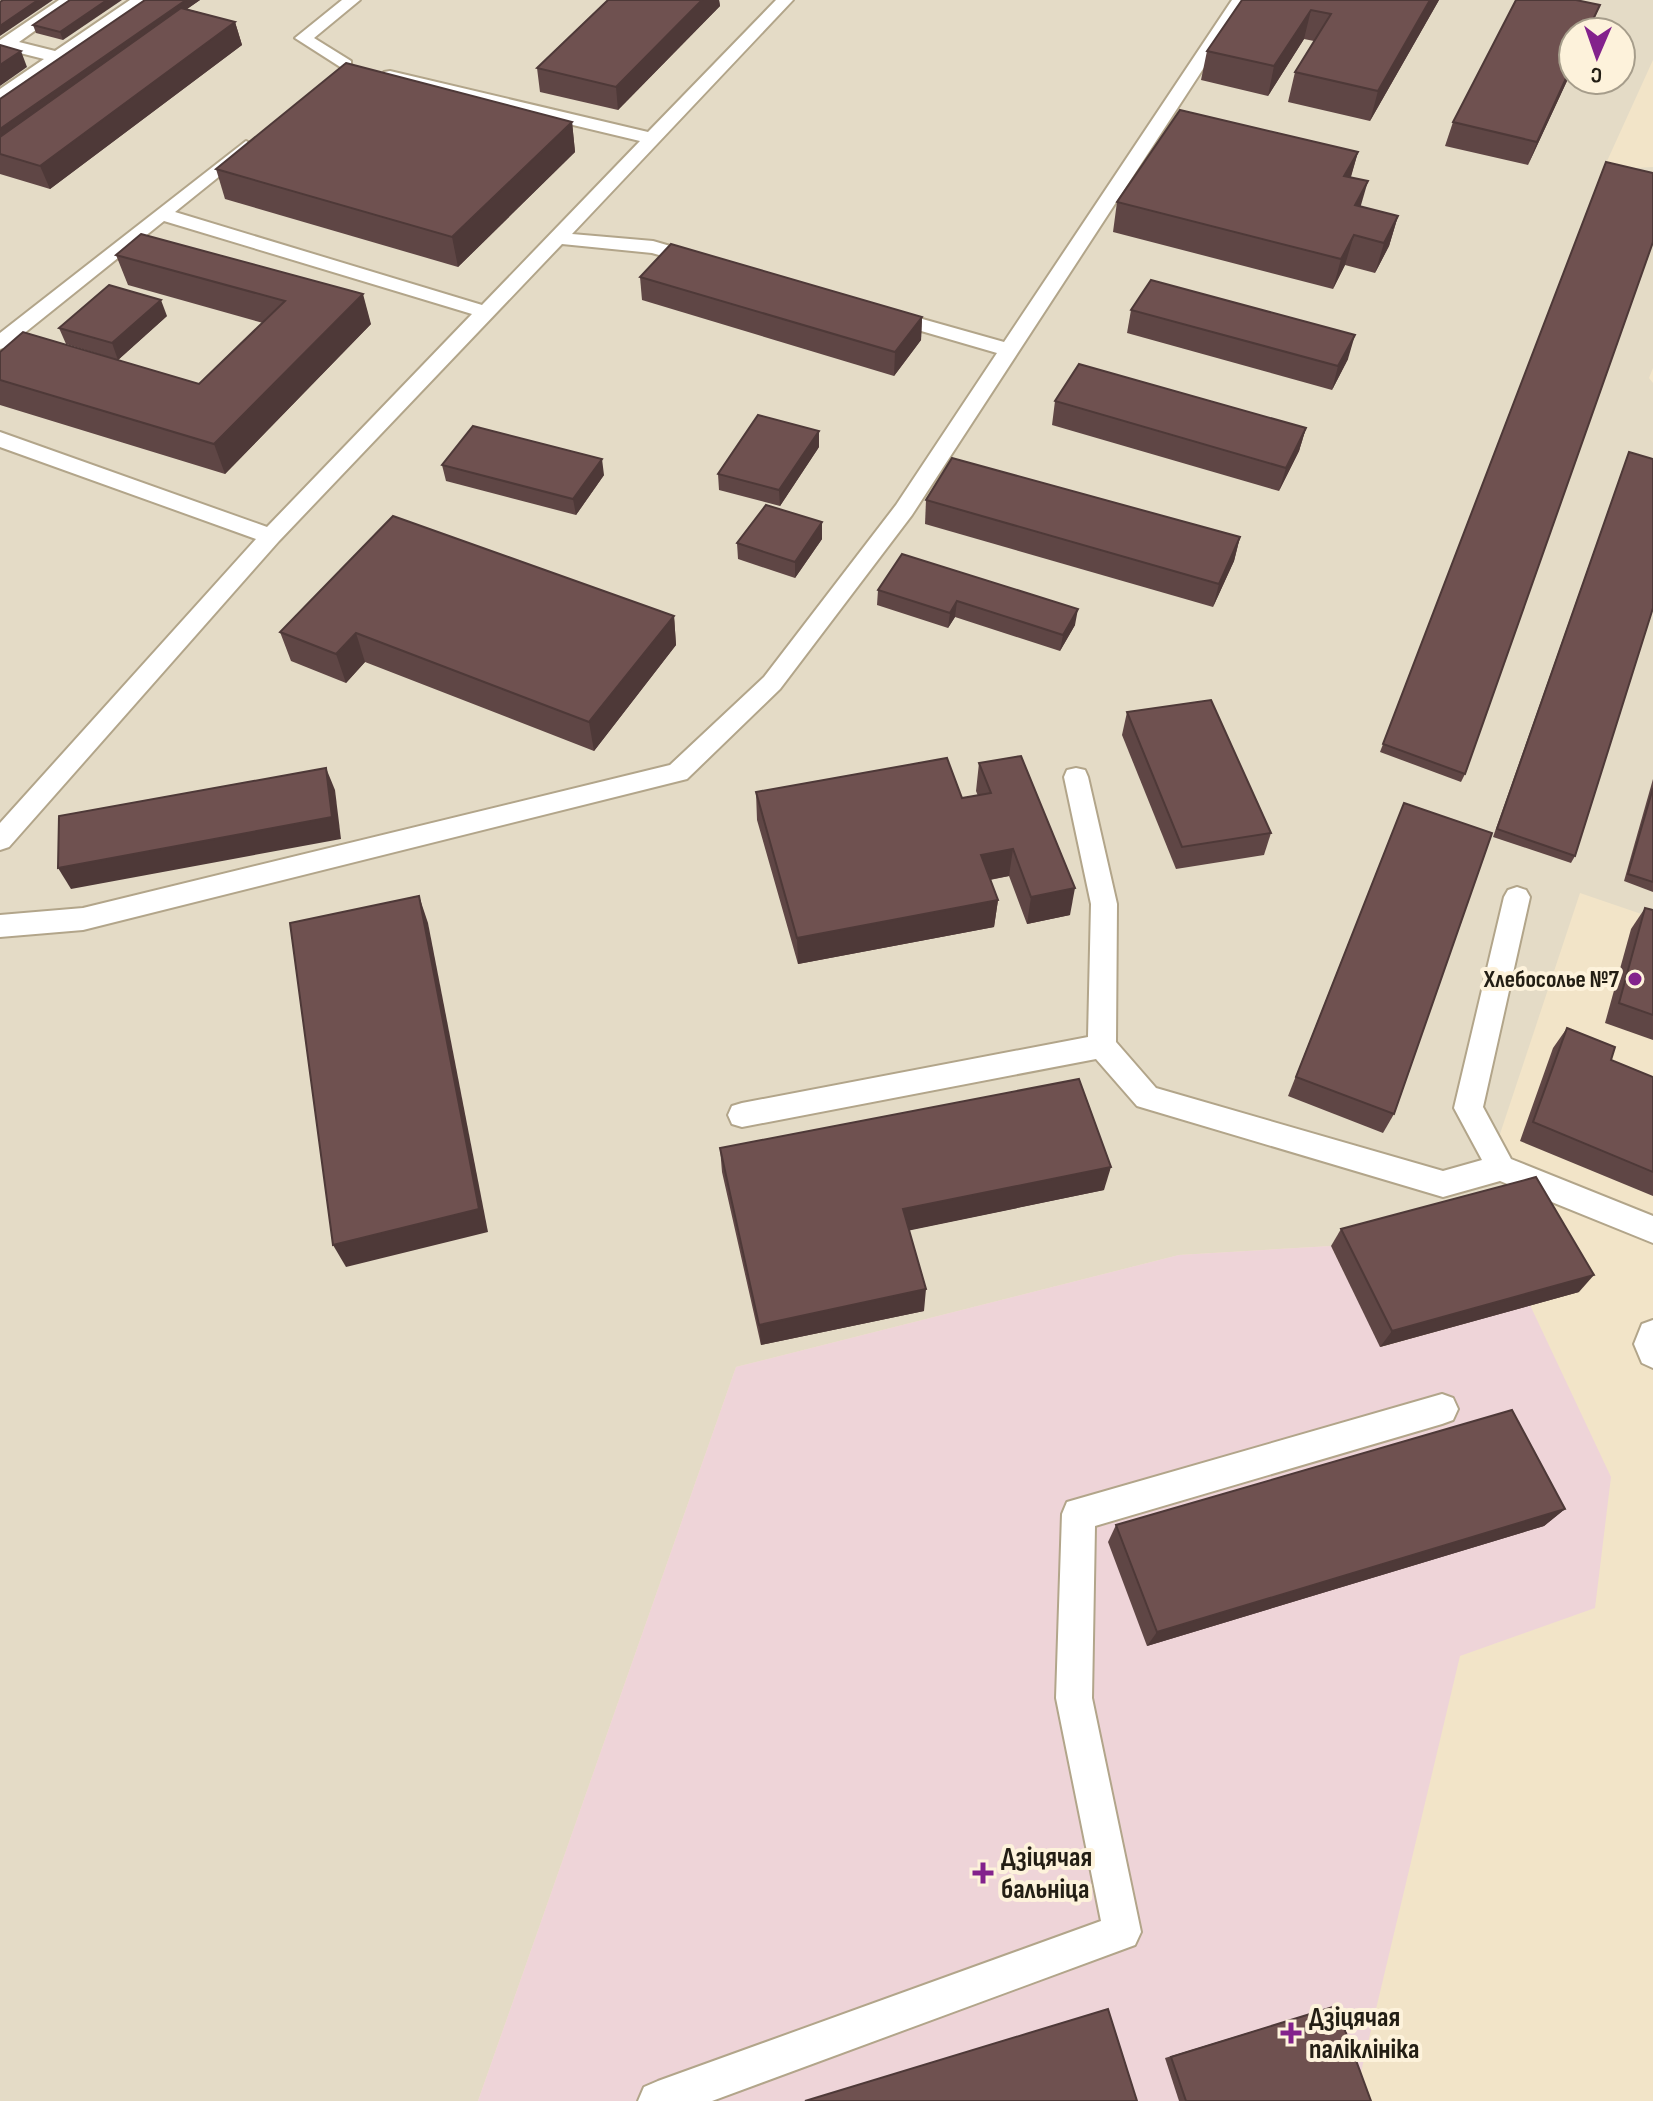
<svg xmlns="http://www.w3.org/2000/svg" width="1653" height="2101" viewBox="0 0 1653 2101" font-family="'Sofia Sans Condensed',sans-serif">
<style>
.industrial{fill:#e4dbc6;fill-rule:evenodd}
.medical{fill:#eed4d8}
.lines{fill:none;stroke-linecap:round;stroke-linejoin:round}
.lane-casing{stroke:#b2a58a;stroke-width:4}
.lane{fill:#fff;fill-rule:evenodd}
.wall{fill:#5f4645}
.shaded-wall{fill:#4e3938}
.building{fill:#6f5150;stroke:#4e3938;stroke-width:2}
.poi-dot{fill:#83228c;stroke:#fdf2db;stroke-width:3}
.labels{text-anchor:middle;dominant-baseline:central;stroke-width:8;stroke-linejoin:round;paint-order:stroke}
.poi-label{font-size:24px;font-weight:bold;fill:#231e14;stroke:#fdf2db;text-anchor:end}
.near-poi-label{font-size:28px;font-weight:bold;fill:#231e14;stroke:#fdf2db;text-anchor:start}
</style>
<rect width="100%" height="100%" fill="#f2e4c8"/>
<path class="industrial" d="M18,0H1653V60L1603,170L1653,167V368L1649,378L1653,383V918L1580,893L1495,1149L1523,1195L1331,1246L1179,1255L736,1367L478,2101H0V12ZM1573,32H1621V80H1573Z"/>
<path class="medical" d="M1331,1246L1381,1347L1530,1305L1611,1477L1595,1608L1460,1656L1357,2089L1361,2101H478L736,1367L1179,1255Z"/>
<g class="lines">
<defs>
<g id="lane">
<path d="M59,0H78L19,42L55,51L130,0H149L0,102V89L44,59L0,48V40Z"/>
<path d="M342,0H360L314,38L351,61V69L345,70L295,38Z"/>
<path d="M776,0H793L572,234L653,241L708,257L711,261L708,265L701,267L652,253L562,244L279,541L9,847L0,850V823L256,539L0,447V432L267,527L472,314L164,221L7,347L0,349V333L246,141L255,146L252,150L175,212L482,305L640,141L384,80V72L390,71L648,132Z"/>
<path d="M1232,0H1248L912,515L780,689L687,779L83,930L0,937V915L83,908L670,765L764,677L896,505L997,353L880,319L877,315L880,311H894L1004,342Z"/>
<path d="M1076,768L1085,770L1088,777L1117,904L1116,1042L1156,1088L1443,1171L1482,1160L1454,1108L1504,897L1508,890L1517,887L1526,890L1530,897L1483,1107L1511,1159L1653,1216V1243L1500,1181L1443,1197L1147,1109L1137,1106L1096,1059L742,1127L732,1124L728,1115L732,1106L742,1103L1088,1037L1091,904L1064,777L1067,770Z"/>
<path d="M1653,1320V1368L1642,1363L1634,1344L1642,1324Z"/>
<path d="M1442,1394L1453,1398L1458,1409L1453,1420L1442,1424L1095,1526L1092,1698L1141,1932L1135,1945L712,2101H638L644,2087L658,2081L1101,1921L1056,1698L1062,1514L1067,1502Z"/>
</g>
</defs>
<use href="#lane" class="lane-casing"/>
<use href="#lane" class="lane"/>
</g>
<g class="wall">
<path d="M70,0L63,40L36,33L33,25Z"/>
<path d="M145,0H200L187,9L235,22L242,45L50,189L0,174V99Z"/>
<path d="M608,0H719L720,6L618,110L540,92L537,68Z"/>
<path d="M1242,0H1439L1370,121L1288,102L1295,72L1314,41L1304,39L1268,96L1201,80L1207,51Z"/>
<path d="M1600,5L1589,32H1573V68L1528,165L1445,146L1453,122Z"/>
<path d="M572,122L575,152L458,267L225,199L216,169Z"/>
<path d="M1358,152L1351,177L1361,207L1398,216L1389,246L1375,273L1345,265L1333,289L1113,232L1117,202Z"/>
<path d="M1606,162L1465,774L1461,782L1380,752Z"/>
<path d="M116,255L371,324L225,474L0,405V352L199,384L263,323L128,285Z"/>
<path d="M640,277L922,317L921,340L894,376L642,300Z"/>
<path d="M1131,310L1348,359L1332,390L1127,333Z"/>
<path d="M167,316L118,360L66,344L59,328Z"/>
<path d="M1055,401L1306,428L1299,451L1279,491L1052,425Z"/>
<path d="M819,447L780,506L719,490L718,474Z"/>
<path d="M1629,452L1575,856L1571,863L1493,837Z"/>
<path d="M442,465L604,475L576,515L446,481Z"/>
<path d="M926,500L1240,537L1234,561L1213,607L925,524Z"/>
<path d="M822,522V539L795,578L738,559L737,543Z"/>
<path d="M902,554L1075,625L1060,651L955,617L948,628L877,605L878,590Z"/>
<path d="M674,616L676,645L594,751L365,662L346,683L291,661L280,632Z"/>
<path d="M1127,712L1271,833L1264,855L1176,869L1122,735Z"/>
<path d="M979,763L1070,915L1027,924L1009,876L990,880L998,900L994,927L798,964L757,820L756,792L962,798L978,796L976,791Z"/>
<path d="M1653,779V892L1624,881Z"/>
<path d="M1404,803L1394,1114L1383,1133L1288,1096Z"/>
<path d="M1645,908L1653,910V1040L1605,1023L1631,929Z"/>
<path d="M1567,1028L1611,1060L1653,1077V1196L1520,1141L1553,1048Z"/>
<path d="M720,1148L1104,1190L909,1230L924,1311L761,1345L722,1172Z"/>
<path d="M1341,1229L1579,1292L1380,1347L1331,1246Z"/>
<path d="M1565,1509L1544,1526L1147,1646L1108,1542L1116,1525Z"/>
<path d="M1336,2006L1371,2101H1179L1165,2058Z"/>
</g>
<g class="shaded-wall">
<path d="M38,0H53L0,36V26Z"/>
<path d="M107,0H122L63,40L60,32Z"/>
<path d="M186,0H200L0,139V129Z"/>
<path d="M702,0H719L720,6L618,110L616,87Z"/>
<path d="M1430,0H1439L1370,121L1378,91Z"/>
<path d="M1311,10L1304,39L1268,96L1274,66Z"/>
<path d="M235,22L242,45L50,189L40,166Z"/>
<path d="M21,51L27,67L0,86V65Z"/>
<path d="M1573,63V68L1528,165L1537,142Z"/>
<path d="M572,122L575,152L458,267L452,237Z"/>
<path d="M1358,152L1349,182L1344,176Z"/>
<path d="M1368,181L1359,212L1355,205Z"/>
<path d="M1398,216L1389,246L1375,273L1384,243Z"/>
<path d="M1354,235L1345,265L1333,289L1341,259Z"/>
<path d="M363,294L371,324L225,474L214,444Z"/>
<path d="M161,300L167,316L118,360L112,343Z"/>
<path d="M922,317L921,340L894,376L895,352Z"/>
<path d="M1355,335L1348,359L1332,390L1338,366Z"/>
<path d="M1306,428L1299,451L1279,491L1286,468Z"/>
<path d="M819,431V447L780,506L779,490Z"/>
<path d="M602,459L604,475L576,515L573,499Z"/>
<path d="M822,522V539L795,578V562Z"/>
<path d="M1240,537L1234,561L1213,607L1219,584Z"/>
<path d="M957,601L955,617L948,628L950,613Z"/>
<path d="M1078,609L1075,625L1060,651L1063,635Z"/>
<path d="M674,616L676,645L594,751L589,722Z"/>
<path d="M356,633L365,662L346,683L336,654Z"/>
<path d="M326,768L335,790L341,839L71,889L58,868Z"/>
<path d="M1013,849L1009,876L977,882L981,855Z"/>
<path d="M1075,888L1070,915L1027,924L1031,897Z"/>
<path d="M419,896L428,923L488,1232L346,1267L333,1245Z"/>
<path d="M998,900L994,927L798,964L797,938Z"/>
<path d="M1111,1167L1104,1190L902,1232L903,1209Z"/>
<path d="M1594,1275L1579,1292L1380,1347L1392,1331Z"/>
<path d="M926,1289L924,1311L761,1345L759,1325Z"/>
<path d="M1565,1509L1544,1526L1147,1646L1157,1632Z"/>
</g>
<g class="building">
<path d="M3,0H38L0,26V2Z"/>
<path d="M70,0H107L60,32L33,25Z"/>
<path d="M145,0H186L0,129V99Z"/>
<path d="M608,0H702L616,87L537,68Z"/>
<path d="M1242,0H1430L1378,91L1295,72L1331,14L1311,10L1274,66L1207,51Z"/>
<path d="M1516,0H1576L1600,5L1587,32H1573V63L1537,142L1453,122Z"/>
<path d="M181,8L235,22L40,166L0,154V137Z"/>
<path d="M0,45L21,51L0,65Z"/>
<path d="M346,63L572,122L452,237L216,169Z"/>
<path d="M1180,110L1358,152L1344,176L1368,181L1355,205L1398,216L1384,243L1354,235L1341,259L1117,202Z"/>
<path d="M1606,162L1653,173V242L1465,774L1383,744Z"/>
<path d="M141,234L363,294L214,444L0,380V352L23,332L199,384L285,301L116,255Z"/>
<path d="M671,244L922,317L895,352L640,277Z"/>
<path d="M1151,280L1355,335L1338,366L1131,310Z"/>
<path d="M109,285L161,300L112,343L59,328Z"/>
<path d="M1079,364L1306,428L1286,468L1055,401Z"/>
<path d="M758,415L819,431L779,490L718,474Z"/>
<path d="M473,426L602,459L573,499L442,465Z"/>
<path d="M1629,452L1653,459V608L1575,856L1497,829Z"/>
<path d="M952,458L1240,537L1219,584L926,500Z"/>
<path d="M766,505L822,522L795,562L737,543Z"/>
<path d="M393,516L674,616L589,722L356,633L336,654L280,632Z"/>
<path d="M902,554L1078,609L1063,635L957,601L950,613L878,590Z"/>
<path d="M1211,700L1271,833L1182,847L1127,712Z"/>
<path d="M1021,756L1075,888L1031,897L1013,849L981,855L998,900L797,938L756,792L947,758L962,798L991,793L979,763Z"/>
<path d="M326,768L332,817L58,868L59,816Z"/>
<path d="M1653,788V882L1628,874Z"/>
<path d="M1404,803L1492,833L1394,1114L1296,1077Z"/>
<path d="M419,896L479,1209L333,1245L290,923Z"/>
<path d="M1645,908L1653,910V1015L1619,1003Z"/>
<path d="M1567,1028L1615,1047L1611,1060L1653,1077V1172L1533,1122Z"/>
<path d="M1079,1079L1111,1167L903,1209L926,1289L759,1325L720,1148Z"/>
<path d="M1536,1177L1594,1275L1392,1331L1341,1229Z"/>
<path d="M1512,1410L1565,1509L1157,1632L1116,1525Z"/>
<path d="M1336,2006L1371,2101H1186L1171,2057Z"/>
<path d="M1108,2009L1137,2101H805Z"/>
</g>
<g class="poi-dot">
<circle cx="1635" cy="979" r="8"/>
<path d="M979 1861h8v8h8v8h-8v8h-8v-8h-8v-8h8z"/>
<path d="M1287 2021h8v8h8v8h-8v8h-8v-8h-8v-8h8z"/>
</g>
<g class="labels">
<g class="poi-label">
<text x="1619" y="979">Хлебосолье №7</text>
</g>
<g class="near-poi-label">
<text x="1001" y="1857">Дзіцячая<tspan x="1001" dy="32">бальніца</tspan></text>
<text x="1309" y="2017">Дзіцячая<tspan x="1309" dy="32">паліклініка</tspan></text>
</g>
</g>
<g transform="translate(1597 56) rotate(182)"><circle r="38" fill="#fdf2db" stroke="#a69d8b" stroke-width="2"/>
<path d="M0-6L14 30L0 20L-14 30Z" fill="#83228c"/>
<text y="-12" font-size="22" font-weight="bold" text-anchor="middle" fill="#231e14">С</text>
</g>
</svg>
